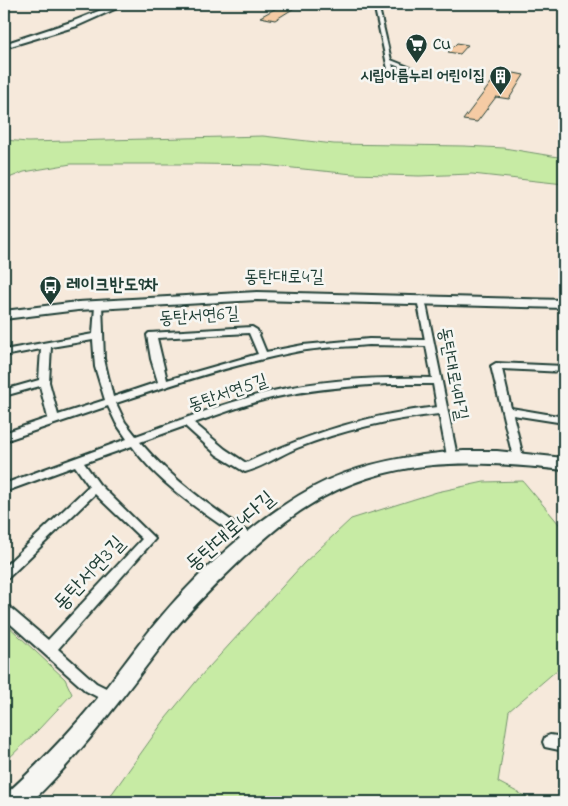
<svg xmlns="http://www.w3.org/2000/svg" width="568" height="806" viewBox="0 0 568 806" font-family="'Indie Flower','Poor Story',sans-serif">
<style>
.green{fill:#c7eba4;stroke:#73946c}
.building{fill:#f5cba4;stroke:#1f3d34}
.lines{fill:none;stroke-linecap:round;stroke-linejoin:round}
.street-casing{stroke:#1f3d34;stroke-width:4}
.secondary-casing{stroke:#1f3d34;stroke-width:4}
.street{fill:#f6f6f2;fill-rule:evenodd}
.secondary{fill:#f6f6f2;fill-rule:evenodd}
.labels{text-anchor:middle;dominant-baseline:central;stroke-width:5;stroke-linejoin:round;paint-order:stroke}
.far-poi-label{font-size:15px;font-weight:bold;fill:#1f3d34;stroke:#f6f6f2;text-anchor:start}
.street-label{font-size:18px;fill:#1f3d34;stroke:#f6f6f2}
.poi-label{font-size:18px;font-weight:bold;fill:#1f3d34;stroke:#f6f6f2;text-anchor:start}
.near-street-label{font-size:21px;fill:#1f3d34;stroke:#f6f6f2}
</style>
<rect width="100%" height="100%" fill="#f6e9db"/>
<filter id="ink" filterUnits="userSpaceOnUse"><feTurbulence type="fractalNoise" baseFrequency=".02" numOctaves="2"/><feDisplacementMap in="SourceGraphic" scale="10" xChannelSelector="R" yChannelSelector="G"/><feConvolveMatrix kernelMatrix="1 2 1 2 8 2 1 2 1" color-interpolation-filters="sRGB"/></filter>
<g filter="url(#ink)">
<g class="green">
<path d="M263,136L334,144L464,146L504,148L564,158V184L472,174L419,176L353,174L263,165L197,164H71L24,172L4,180V140L28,142Z"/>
<path d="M523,481L564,530V664L509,711L498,782L536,802H106L166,718L199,678L303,564L351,519L437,492L484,482Z"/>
<path d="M4,622L65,679L72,694L38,730L4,763Z"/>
</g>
<g class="building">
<path d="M282,5L296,7L275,20L260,17Z"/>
<path d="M457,43L468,45L460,54L448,52Z"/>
<path d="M514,73L524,75L509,99L496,97L477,122L463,120L494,79L501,80L503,77L511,78Z"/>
</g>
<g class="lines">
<defs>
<g id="street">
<path d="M374,4H378L391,60L411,68L415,73L414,74L402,78L389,74ZM392,64L407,70L409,72L402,74L395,73Z"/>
<path d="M421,296L425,299L457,456L456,459H448L447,456L439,414C390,419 343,430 297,448C280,455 263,467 245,472L217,455L185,426L140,442C173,481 214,509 255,537L257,540L255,543L251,545L247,543C208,516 159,485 132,446L84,463L99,484L155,539L58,649L96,683L116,693L118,698L116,703L111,704L86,691L4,618V605L8,606L48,640L142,539L95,494L8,578L4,579V567L89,486L75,466L4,492V484L127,439L116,423L108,406L4,441V433L48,418L40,386L4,396V390L39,380L41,349L4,356V350L93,334L95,306L96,304H102L104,359L113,397L158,382L151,359L147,335L149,333L252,327L257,330L266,352L303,345L369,339L425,340L417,299ZM249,333L258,354L167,380L157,338ZM93,340L95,367L105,400L58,415L49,382L51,347ZM369,345L426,346L432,378C379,377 325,379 273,391C226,402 181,420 136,436L125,422L116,403C177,383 238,363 300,351C323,347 346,347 369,345ZM390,384H433L437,407C370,414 307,434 246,463L225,449L194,423C215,416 235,408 256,402C300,390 345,386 390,384Z"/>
<path d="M496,363L564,366V372L502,369L511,408L564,417V423L513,415L523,457L522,460H514L513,457L491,366Z"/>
<path d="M550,735L564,737V751L545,747L543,742L545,737Z"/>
</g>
<g id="secondary">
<path d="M116,4H126L77,26L4,48V44L71,22Z"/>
<path d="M257,292L564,300V308L257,300L78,310L4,319V311L78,302Z"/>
<path d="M464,451H497L564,458V470C474,460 389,455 308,506C285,520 264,539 243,558C219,581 194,605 173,631C127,690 85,751 31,802H4L6,794C39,764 69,733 97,699C119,672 138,644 160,618C202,568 269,507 328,480C371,461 417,454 464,451Z"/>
</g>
</defs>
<use href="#street" class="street-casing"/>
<use href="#secondary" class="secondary-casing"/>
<use href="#street" class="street"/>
<use href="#secondary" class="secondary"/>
</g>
</g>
<defs>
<symbol id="supermarket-pin" viewBox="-11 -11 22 30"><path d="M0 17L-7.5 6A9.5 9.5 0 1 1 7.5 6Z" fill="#1f3d34" stroke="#f6f6f2"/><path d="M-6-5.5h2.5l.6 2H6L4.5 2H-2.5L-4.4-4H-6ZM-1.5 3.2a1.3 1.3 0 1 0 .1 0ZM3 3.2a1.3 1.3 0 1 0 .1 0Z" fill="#fff"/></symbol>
<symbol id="building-pin" viewBox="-11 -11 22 30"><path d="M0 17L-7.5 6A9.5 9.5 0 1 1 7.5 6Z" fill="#1f3d34" stroke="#f6f6f2"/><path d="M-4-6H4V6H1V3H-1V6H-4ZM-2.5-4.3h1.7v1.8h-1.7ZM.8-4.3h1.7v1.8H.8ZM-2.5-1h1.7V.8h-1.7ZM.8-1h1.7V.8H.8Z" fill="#fff"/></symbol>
<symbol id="bus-pin" viewBox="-11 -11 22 30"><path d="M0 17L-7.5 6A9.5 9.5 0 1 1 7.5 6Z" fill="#1f3d34" stroke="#f6f6f2"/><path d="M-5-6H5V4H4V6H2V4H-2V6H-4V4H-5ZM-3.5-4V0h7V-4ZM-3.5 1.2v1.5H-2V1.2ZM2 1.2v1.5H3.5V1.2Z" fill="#fff"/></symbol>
</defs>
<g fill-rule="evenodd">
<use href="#supermarket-pin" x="404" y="32" width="25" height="34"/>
<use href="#building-pin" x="488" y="64" width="25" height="34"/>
<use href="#bus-pin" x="38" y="274" width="25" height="34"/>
</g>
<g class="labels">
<g class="far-poi-label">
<text x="433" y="45">CU</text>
<text x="485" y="76" text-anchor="end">시립아름누리 어린이집</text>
</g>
<g class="street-label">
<text x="284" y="278">동탄대로4길</text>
<text transform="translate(199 317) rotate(-4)">동탄서연6길</text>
<text transform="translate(452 374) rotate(79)">동탄대로4마길</text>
<text transform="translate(228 394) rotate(-19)">동탄서연5길</text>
</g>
<g class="poi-label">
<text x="66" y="286">레이크반도9차</text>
</g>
<g class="near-street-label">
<text transform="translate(231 532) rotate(-41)">동탄대로4다길</text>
<text transform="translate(90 574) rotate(-47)">동탄서연3길</text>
</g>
</g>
<rect width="568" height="806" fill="none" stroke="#f6f6f2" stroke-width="20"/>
<rect x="10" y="10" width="548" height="786" fill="none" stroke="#1f3d34" stroke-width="2" filter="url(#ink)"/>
</svg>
